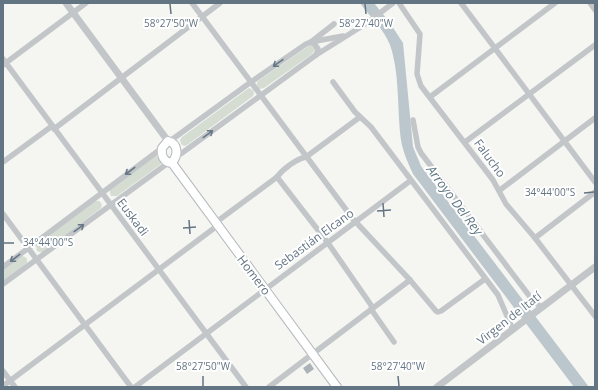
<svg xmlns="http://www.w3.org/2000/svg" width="598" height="390" viewBox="0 0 598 390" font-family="'Open Sans',sans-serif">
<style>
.green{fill:#d5dcd2}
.water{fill:#bbc7cc}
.building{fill:#abb3b8}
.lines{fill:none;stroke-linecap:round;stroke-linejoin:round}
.secondary-casing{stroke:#b4b9be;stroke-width:10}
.minor{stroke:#c2c6c9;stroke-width:5.5}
.tertiary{stroke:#c2c6c9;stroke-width:7}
.secondary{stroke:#fff;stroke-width:8}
.oneway{stroke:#687886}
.ticks{fill:none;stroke:#637483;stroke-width:1.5}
.labels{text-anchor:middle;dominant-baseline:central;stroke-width:4;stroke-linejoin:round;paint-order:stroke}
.street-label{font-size:12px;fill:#637483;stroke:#fff}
.water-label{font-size:13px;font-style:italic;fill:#5f7780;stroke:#fff}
.ticks-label{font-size:10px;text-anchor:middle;fill:#637483;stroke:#fff;stroke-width:4;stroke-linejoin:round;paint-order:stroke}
</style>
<rect width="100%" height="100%" fill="#f5f5f1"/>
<g class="green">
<path d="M310,45L315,49L312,54L264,88L259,89C257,86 256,84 258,81Z"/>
<path d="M249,88L253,90L254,93L253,96L187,145L184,146L181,144L180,140L182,137Z"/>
<path d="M155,156L160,157L162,161L161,164L117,196H111L110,193V190Z"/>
<path d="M95,201C100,200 103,204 101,208L43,252H40L37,251L36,245Z"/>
<path d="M21,256C26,256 29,260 26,264L3,281V269Z"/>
</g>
<path class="water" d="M360,3H374L390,23L403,43L413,147L421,166L589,387H574L413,174C408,163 403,152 401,140C397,110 400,73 390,45C384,29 370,17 360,3Z"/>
<path class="building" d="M310,363L314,369L307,374L303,368Z"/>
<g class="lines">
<defs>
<g id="secondary">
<path d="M168,141C179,144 178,155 172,163C163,162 161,155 162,148Z"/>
<path d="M172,163L337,387"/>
</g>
</defs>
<use href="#secondary" class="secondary-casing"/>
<g class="minor">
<path d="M192,3L353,219L410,280L436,311L438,312L441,311L485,279"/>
<path d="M399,3L420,34L417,74L421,86L493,180L506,204L535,238L595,316"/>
<path d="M461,3L595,182"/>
<path d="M590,3L595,10"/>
<path d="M311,42L334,24"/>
<path d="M311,42L315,45L318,49L316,55"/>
<path d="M3,59L246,387"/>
<path d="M3,65L86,3"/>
<path d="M333,82L355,112L371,127L498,295L513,330"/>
<path d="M430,97L555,3"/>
<path d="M413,120L418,147L421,153L534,302L542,307"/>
<path d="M54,129L220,3"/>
<path d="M170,141L251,82L306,44L311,42L343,36"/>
<path d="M465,142L595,45"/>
<path d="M176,157L182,153L316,55L367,23L393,3"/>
<path d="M3,162L52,126"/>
<path d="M277,177L328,243L371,305L373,312L394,342"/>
<path d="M500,190L595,118"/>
<path d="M3,214L131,387"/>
<path d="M215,223L277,177C283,169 296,159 306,157L360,117"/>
<path d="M535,238L595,192"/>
<path d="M3,267L162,148"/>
<path d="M3,284L168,163"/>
<path d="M3,371L15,387"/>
<path d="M3,386L217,226"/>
<path d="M135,387L410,181"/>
<path d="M269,387L410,280"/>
</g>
<g class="tertiary">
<path d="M66,3L168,141"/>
<path d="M437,387L595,267"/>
</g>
<use href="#secondary" class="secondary"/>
</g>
<defs><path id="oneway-shaft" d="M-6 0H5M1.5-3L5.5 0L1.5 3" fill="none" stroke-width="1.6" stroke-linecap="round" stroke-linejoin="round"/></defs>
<g class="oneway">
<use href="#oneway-shaft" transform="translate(278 63) rotate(145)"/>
<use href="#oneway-shaft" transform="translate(208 134) rotate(-36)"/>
<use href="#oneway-shaft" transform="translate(130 171) rotate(143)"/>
<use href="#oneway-shaft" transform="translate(79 228) rotate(-36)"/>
<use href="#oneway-shaft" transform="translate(15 258) rotate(143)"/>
</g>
<path class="ticks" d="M170,4L171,14M365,4L366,14M584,193L594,192M383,203L384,217M377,211L391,210M189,220L190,234M183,228L196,227M4,243H14M203,376V386M398,376L399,386"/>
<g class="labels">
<g class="street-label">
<text transform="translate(490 158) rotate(54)">Falucho</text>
<text transform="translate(133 217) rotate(53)">Euskadi</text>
<text transform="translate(314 239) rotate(-36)">Sebastián Elcano</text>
<text transform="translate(254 275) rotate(53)">Homero</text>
<text transform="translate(509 318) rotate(-38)">Virgen de Itatí</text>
</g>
<g class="water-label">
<text transform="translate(455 200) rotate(53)">Arroyo Del Rey</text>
</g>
</g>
<g class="ticks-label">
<text x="171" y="27">58°27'50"W</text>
<text x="366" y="27">58°27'40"W</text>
<text x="550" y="196">34°44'00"S</text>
<text x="48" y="246">34°44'00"S</text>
<text x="203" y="370">58°27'50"W</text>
<text x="398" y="370">58°27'40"W</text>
</g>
<rect width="598" height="390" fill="none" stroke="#637483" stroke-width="8"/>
</svg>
